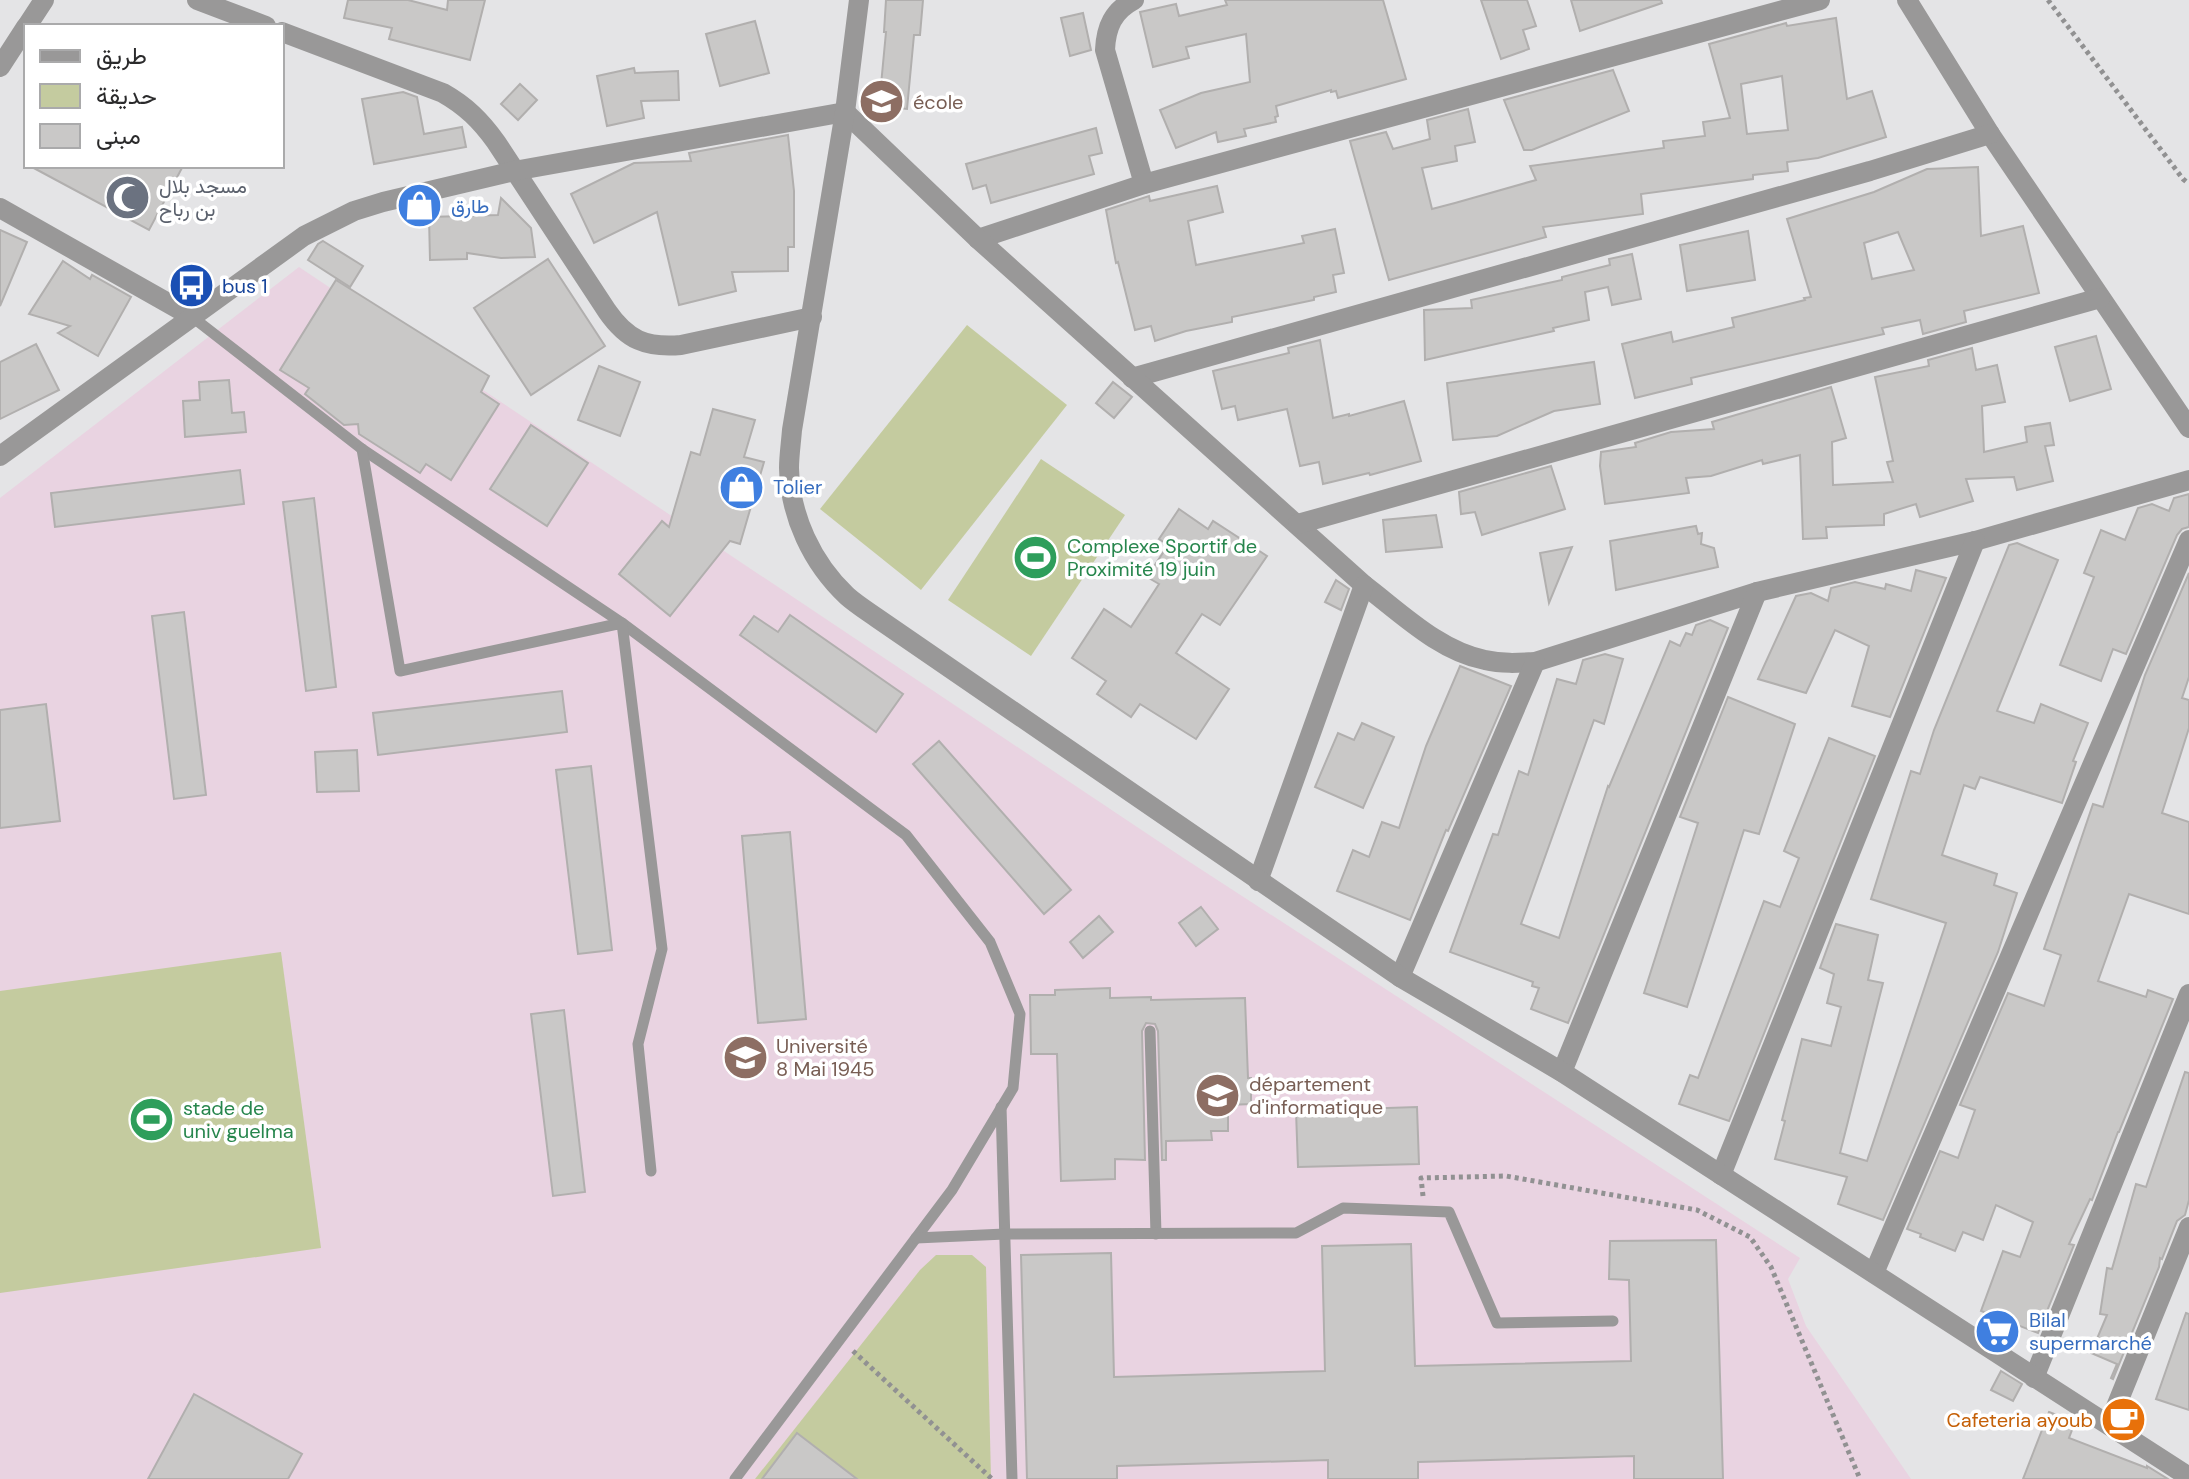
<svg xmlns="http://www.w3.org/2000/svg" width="2189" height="1479" viewBox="0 0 2189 1479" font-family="'DM Sans',Vazirmatn,sans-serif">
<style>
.education{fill:#e9d3e1}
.green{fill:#c4cb9f}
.building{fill:#c9c8c7;stroke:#b1afae;stroke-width:2;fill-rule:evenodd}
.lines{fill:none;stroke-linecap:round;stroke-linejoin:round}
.path{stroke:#919192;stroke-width:5;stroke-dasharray:4 4;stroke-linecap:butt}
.service{stroke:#999898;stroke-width:11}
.minor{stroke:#999898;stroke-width:20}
.tertiary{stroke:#999898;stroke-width:20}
.labels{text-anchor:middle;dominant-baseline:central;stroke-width:7;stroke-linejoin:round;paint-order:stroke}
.education-label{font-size:20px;fill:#785e54;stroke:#fff;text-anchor:start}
.worship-label{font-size:20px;fill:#5b616d;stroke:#fff;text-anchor:start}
.shop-label{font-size:20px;fill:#366cbe;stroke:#fff;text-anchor:start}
.transit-label{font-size:20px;fill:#164399;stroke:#fff;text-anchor:start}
.leisure-label{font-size:20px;fill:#27864d;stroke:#fff;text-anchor:start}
.food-label{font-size:20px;fill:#c56008;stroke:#fff;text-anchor:end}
</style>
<rect width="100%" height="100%" fill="#e4e4e6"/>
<path class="education" d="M299,267L1182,857L1800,1258L1788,1279L1806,1326L1911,1479H0V498Z"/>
<g class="green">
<path d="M967,325L1067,405L921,590L820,509Z"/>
<path d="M1041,459L1125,515L1031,656L948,600Z"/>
<path d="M281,952L321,1248L0,1293V991Z"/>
<path d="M936,1255H972L986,1267L991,1479H755L920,1270Z"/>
</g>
<g class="building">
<path d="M348,0H408L447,10L448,0H485L470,60L389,39L392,28L344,18Z"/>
<path d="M886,0H923L920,35H914L907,109L879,106L886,32H884Z"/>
<path d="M1225,0H1383L1406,79L1338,98L1336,91L1331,92V90L1276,106L1278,116L1275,117L1276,122L1244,129L1246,136L1218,142L1216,132L1176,148L1160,110L1201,93L1250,82L1246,34L1186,47L1189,58L1153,67L1140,12L1176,4L1179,16L1227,5Z"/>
<path d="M1481,0H1527L1536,26L1523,30L1529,49L1501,59Z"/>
<path d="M1571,0H1661L1662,3L1580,31Z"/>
<path d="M1083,13L1091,50L1070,56L1061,18Z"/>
<path d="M1836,18L1847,99L1872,91L1886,137L1818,158L1787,162L1788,171L1753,175V179L1641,194L1643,214L1543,227L1546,237L1389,280L1350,141L1386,132L1393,149L1430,139L1427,120L1468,109L1475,142L1455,146L1457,161L1422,168L1432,209L1455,203L1536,180L1530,166L1664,148L1663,141L1705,136L1703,122L1730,118L1709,44L1786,23L1787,26ZM1782,76L1788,130L1747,134L1741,84Z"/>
<path d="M755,21L769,73L720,86L706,34Z"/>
<path d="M634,68L635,73L678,71L679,100L641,101L644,118L607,126L597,76Z"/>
<path d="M1613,70L1629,111L1532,150H1524L1504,100Z"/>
<path d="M520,84L537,100L518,120L501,104Z"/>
<path d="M403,92L417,97L424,134L462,127L466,147L374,164L362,99Z"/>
<path d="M1096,128L1102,153L1089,156L1094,174L991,203L986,185L973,189L966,164Z"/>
<path d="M788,135L794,191V247H788V271L732,272L736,291L679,305L657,212L594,243L571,194L634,163L691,161L689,153Z"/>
<path d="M30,166H183L149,230Z"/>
<path d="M1978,167L1981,236L2023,226L2039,293L1964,311L1966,322L1923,334L1920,320L1882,328L1884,334L1691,378L1692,384L1635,398L1622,344L1671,332L1673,342L1734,327L1732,318L1805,300L1804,298L1811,297L1787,219L1874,192L1927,169ZM1898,232L1914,270L1872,279L1864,243Z"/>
<path d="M1217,186L1223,212L1188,221L1196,265L1304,243L1302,236L1335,229L1344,273L1333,275L1336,292L1314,297V300L1232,317V322L1186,331L1155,341L1151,326L1135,330L1118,262L1116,263L1106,210L1149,196L1150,201Z"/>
<path d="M501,198L531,228L535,257L501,258L467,253V259L430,260L429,217L498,215Z"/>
<path d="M0,230L27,242L0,306Z"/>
<path d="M1748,231L1755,280L1687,291L1680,245Z"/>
<path d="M323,241L363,266L350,287L308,260L318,244Z"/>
<path d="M1632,254L1641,299L1612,305L1608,287L1585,292L1589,320L1553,328L1554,331L1425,360L1424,310L1472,308L1471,300L1562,280V277L1610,265L1609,259Z"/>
<path d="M548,259L605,346L531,395L474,308Z"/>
<path d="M63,261L90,279L92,275L131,297L98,356L58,333L70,326L29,314Z"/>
<path d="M336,280L489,376L481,392L499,404L451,480L426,464L420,473L359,434L358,424L344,425L305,394L309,388L280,370Z"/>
<path d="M2096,336L2111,389L2070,401L2055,347Z"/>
<path d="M1320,340L1333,418L1349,414V416L1404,401L1421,461L1370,475L1369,473L1323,484L1319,462L1300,466L1287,409L1238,420L1235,406L1222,409L1213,371L1289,353L1288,348Z"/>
<path d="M36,344L59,390L0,419V362Z"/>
<path d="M1972,348L1976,370L1997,365L2005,402L1982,406L1984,452L2027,442L2025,427L2050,423L2054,445L2045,446L2053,481L2017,490L2014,477L1966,479L1973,501L1920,517L1916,504L1884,514V525L1826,527L1827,538L1803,539L1800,455L1763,464L1762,460L1711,476L1686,478L1689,493L1605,504L1600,466L1601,452L1636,447L1635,443L1671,432L1714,429L1712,422L1831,387L1846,438L1832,442L1833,485L1893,482L1887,462L1893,461L1875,377L1929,366L1928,360Z"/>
<path d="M1594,362L1600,404L1554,411L1497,436L1453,440L1447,383Z"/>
<path d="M599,366L640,382L620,436L578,420Z"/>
<path d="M229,380L232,413L244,412L246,432L185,437L183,401L200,400L199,382Z"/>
<path d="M1113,382L1132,397L1114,418L1096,403Z"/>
<path d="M713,409L755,420L744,457L764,462L740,544L730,541L670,616L619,574L662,521L669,527L691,452L700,455Z"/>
<path d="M531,425L588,463L547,526L490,489Z"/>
<path d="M1551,466L1565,509L1482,535L1475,512L1461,514L1459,492Z"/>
<path d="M240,470L244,504L55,527L51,493Z"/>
<path d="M2189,494V527L2182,529L2177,535L2126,654L2113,649L2101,681L2060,665L2094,577L2084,573L2101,530L2125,540L2138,508L2152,504L2169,511L2174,498Z"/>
<path d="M314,498L336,687L306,691L283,502Z"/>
<path d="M1179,509L1208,529L1213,521L1267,556L1220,625L1202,614L1176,653L1229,689L1196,739L1140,704L1131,717L1097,694L1106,681L1072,658L1104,609L1131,627L1159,584L1147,577L1168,545L1159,539Z"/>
<path d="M1436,515L1442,547L1386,552L1383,520Z"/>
<path d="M1696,526L1698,534L1702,533L1701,544L1714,548L1718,567L1616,590L1610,541Z"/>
<path d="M2017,543L2058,560L1997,711L2034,723L2041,704L2088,723L2073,761L2076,762L2062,803L1980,777L1975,789L1964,785L1942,855L1997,874L1994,885L2017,893L1998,952L1883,1220L1838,1204L1847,1177L1775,1159L1785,1121L1782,1120L1802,1039L1831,1046L1841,1007L1827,1003L1834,974L1820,968L1836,924L1878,935L1868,980L1883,983L1840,1153L1867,1161L1946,923L1871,899L1911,771L1920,774L1934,730L2009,545Z"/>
<path d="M1572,547L1549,603L1540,553Z"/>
<path d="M1916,570L1946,578L1890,717L1852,706L1869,646L1835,630L1806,693L1758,679L1796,596L1811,593L1828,601L1831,588L1855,582L1885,589L1886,584L1911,591Z"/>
<path d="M2189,573V677L2182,698L2189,700V728L2162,813L2189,822V914L2129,894L2098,981L2146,997L2148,990L2173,999L2119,1132H2118L2092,1200L2090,1199L2069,1244L2074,1245L2038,1333L1981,1311L2003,1251L2020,1257L2033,1222L1996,1205L1983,1240L1963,1232L1955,1251L1920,1237L1921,1234L1907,1229L1940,1151L1958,1158L1975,1110L1960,1105L2008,993L2044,1006L2061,955L2044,949L2093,804L2103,807L2145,675Z"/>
<path d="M1336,580L1349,589L1341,610L1325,602Z"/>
<path d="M184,612L206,795L174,799L152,616Z"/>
<path d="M790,615L903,694L876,732L740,635L754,616L778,632Z"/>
<path d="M1710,620L1728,628L1568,1023L1531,1009L1539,988L1532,986L1533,982L1450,952L1493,834L1498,835L1519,771L1528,775L1557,679L1576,684L1583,660L1605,654L1623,659L1604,724L1594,720L1521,924L1559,938L1608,786L1609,787L1670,641L1680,646L1686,633L1692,635L1696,625Z"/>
<path d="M1460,666L1511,686L1448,831L1446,830L1410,920L1337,891L1353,850L1369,857L1382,822L1399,828L1426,746Z"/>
<path d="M562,691L567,732L378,755L373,713Z"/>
<path d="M1728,697L1795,724L1759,834L1744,830L1687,1007L1644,993L1698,823L1680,817Z"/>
<path d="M46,704L60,821L0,828V710Z"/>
<path d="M1362,723L1394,737L1363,808L1315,787L1338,733L1354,740Z"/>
<path d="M1829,738L1875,756L1729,1121L1679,1104L1690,1075L1698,1078L1764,901L1780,907L1799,858L1784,851Z"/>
<path d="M939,741L1071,890L1044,914L913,764Z"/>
<path d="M357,750L359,791L317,792L315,752Z"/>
<path d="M591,766L612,950L578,954L556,770Z"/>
<path d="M790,832L806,1019L758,1023L742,836Z"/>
<path d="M1201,907L1218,929L1196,946L1179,923Z"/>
<path d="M1099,916L1113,932L1083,958L1070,942Z"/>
<path d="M1110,988V998L1151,997V1000L1245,998L1248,1078H1251V1104L1228,1105V1131H1211L1212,1140L1166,1141V1160H1162L1158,1031L1155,1024L1146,1023L1142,1031L1145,1160L1115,1159V1179L1061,1181L1057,1054H1031L1030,995H1055V990Z"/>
<path d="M564,1010L585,1192L553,1196L531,1014Z"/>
<path d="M2185,1072L2189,1073V1200L2185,1215L2177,1221L2162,1259L2160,1258L2159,1267L2113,1379L2111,1378L2117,1364L2091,1353L2107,1315L2100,1314L2107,1268L2112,1269L2136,1184L2146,1187Z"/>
<path d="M1417,1107L1419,1164L1298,1167L1296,1111Z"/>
<path d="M1716,1240L1723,1479H1634V1456L1418,1462V1479H1328V1460L1117,1466V1479H1027L1021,1255L1111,1253L1114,1377L1325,1371L1322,1246L1411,1244L1415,1366L1631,1361L1629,1280L1609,1279L1610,1241Z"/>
<path d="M2186,1313L2189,1314V1410L2156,1399Z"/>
<path d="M2001,1371L2022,1384L2013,1401L1991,1390Z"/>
<path d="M194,1394L302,1454L288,1479H148Z"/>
<path d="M2049,1412L2075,1422L2069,1438L2147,1468V1466L2168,1479H2023Z"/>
<path d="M797,1433L857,1479H762Z"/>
</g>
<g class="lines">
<g class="path">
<path d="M2048,0L2183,179L2189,184"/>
<path d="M1423,1196L1421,1178L1506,1176L1697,1210L1750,1237L1771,1267L1860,1479"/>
<path d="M853,1351L992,1479"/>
</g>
<g class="service">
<path d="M191,316L362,449L622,623L906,835L990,942L1020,1014L1013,1088L952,1190L735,1479"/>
<path d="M362,449L400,671L622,623L662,949L638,1044L651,1171"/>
<path d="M1150,1031L1156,1234"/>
<path d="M1001,1107L1012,1479"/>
<path d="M916,1238L1005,1234L1296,1233L1343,1208L1449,1212L1497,1323L1613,1321"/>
</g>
<g class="minor">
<path d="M197,0L266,26"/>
<path d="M1134,0C1113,11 1106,27 1105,50L1144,184"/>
<path d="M1907,0L1990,134L2189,428"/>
<path d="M27,26L44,0"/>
<path d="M282,32L443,93C466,106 481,121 496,142L607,311C627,340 646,348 681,345L812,317"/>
<path d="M0,67L26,27"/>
<path d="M0,208L191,316"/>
<path d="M978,239L1144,184L1820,0"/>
<path d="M1132,378L1870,171L1990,134"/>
<path d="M0,456L304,236L354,211L383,202L514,171L845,112L978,239L1364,585C1401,613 1439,651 1485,660C1502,664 1518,663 1535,662L1757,592L1975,541L2189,480"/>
<path d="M1298,524L2100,298"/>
<path d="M1258,881L1364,585"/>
<path d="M1400,977L1535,662"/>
<path d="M1562,1072L1757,592"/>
<path d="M1721,1175L1975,541"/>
<path d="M1874,1273L2189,540"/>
<path d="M2034,1378L2189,994"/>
<path d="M2109,1424L2189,1227"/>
</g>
<path class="tertiary" d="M859,0L845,112L792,430C791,443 789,456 789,468C790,516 812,563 847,596C856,604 867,611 877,618L1400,977L1562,1072L2189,1477"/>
</g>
<defs>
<symbol id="school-disc" viewBox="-11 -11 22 22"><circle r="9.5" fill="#8d6e63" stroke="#fff"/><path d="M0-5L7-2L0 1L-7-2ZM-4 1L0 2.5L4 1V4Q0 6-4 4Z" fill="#fff"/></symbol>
<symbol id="mosque-disc" viewBox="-11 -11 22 22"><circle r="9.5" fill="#6b7280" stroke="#fff"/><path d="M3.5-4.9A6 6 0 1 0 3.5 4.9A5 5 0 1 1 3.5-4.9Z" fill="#fff"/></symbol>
<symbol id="shop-disc" viewBox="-11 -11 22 22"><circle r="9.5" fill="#3f7fe0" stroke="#fff"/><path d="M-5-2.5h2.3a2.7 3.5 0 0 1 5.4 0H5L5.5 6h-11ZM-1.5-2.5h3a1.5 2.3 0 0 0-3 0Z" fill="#fff"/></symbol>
<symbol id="bus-disc" viewBox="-11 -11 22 22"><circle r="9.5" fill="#1a4fb4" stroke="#fff"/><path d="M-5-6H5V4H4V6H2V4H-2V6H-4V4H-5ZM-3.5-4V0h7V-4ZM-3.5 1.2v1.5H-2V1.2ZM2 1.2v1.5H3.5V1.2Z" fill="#fff"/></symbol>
<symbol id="stadium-disc" viewBox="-11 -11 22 22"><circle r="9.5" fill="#2e9e5b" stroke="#fff"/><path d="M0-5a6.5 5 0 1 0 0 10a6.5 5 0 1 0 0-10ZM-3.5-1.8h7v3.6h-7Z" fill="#fff"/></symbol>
<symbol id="university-disc" viewBox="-11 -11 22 22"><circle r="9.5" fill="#8d6e63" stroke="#fff"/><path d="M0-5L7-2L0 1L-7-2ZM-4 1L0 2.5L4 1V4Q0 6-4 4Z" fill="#fff"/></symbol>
<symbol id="supermarket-disc" viewBox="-11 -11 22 22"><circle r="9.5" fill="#3f7fe0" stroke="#fff"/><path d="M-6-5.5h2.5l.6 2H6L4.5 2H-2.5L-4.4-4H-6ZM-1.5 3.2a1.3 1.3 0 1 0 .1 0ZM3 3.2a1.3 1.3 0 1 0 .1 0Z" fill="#fff"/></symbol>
<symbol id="cafe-disc" viewBox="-11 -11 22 22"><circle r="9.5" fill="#e8710a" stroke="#fff"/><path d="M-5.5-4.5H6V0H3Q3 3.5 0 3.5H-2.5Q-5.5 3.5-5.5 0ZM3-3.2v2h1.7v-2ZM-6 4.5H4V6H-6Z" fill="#fff"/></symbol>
</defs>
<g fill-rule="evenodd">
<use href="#school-disc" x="856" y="76" width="51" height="51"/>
<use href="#mosque-disc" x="102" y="172" width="51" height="51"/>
<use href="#shop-disc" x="394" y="180" width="51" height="51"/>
<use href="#bus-disc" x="166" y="260" width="51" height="51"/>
<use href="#shop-disc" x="716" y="462" width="51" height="51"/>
<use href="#stadium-disc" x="1010" y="532" width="51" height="51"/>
<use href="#university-disc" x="720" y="1032" width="51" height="51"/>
<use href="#university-disc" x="1192" y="1070" width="51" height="51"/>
<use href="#stadium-disc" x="126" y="1094" width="51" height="51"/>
<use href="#supermarket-disc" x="1972" y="1306" width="51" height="51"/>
<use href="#cafe-disc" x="2098" y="1394" width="51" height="51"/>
</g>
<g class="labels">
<g class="education-label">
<text x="913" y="102">école</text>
<text x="776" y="1046">Université<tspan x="776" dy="23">8 Mai 1945</tspan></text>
<text x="1249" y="1084">département<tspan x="1249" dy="23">d'informatique</tspan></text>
</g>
<g class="worship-label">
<text x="159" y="186">مسجد بلال<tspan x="159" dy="23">بن رباح</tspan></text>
</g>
<g class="shop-label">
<text x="451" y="206">طارق</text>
<text x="773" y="487">Tolier</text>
<text x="2029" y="1320">Bilal<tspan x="2029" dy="23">supermarché</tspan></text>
</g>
<g class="transit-label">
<text x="222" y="286">bus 1</text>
</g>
<g class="leisure-label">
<text x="1067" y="546">Complexe Sportif de<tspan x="1067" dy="23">Proximité 19 juin</tspan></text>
<text x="183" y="1108">stade de<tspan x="183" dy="23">univ guelma</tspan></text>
</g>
<g class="food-label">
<text x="2093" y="1420">Cafeteria ayoub</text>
</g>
</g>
<rect x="24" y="24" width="260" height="144" fill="#ffffff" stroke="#aaaaab" stroke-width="2"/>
<rect x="40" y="50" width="40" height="12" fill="#999898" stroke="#aaaaab" stroke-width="2"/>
<text x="96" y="64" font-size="24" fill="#2b2b2c">طريق</text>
<rect x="40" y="84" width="40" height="24" fill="#c4cb9f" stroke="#aaaaab" stroke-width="2"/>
<text x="96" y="104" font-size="24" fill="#2b2b2c">حديقة</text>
<rect x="40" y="124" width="40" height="24" fill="#c9c8c7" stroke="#aaaaab" stroke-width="2"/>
<text x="96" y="144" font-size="24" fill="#2b2b2c">مبنى</text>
</svg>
